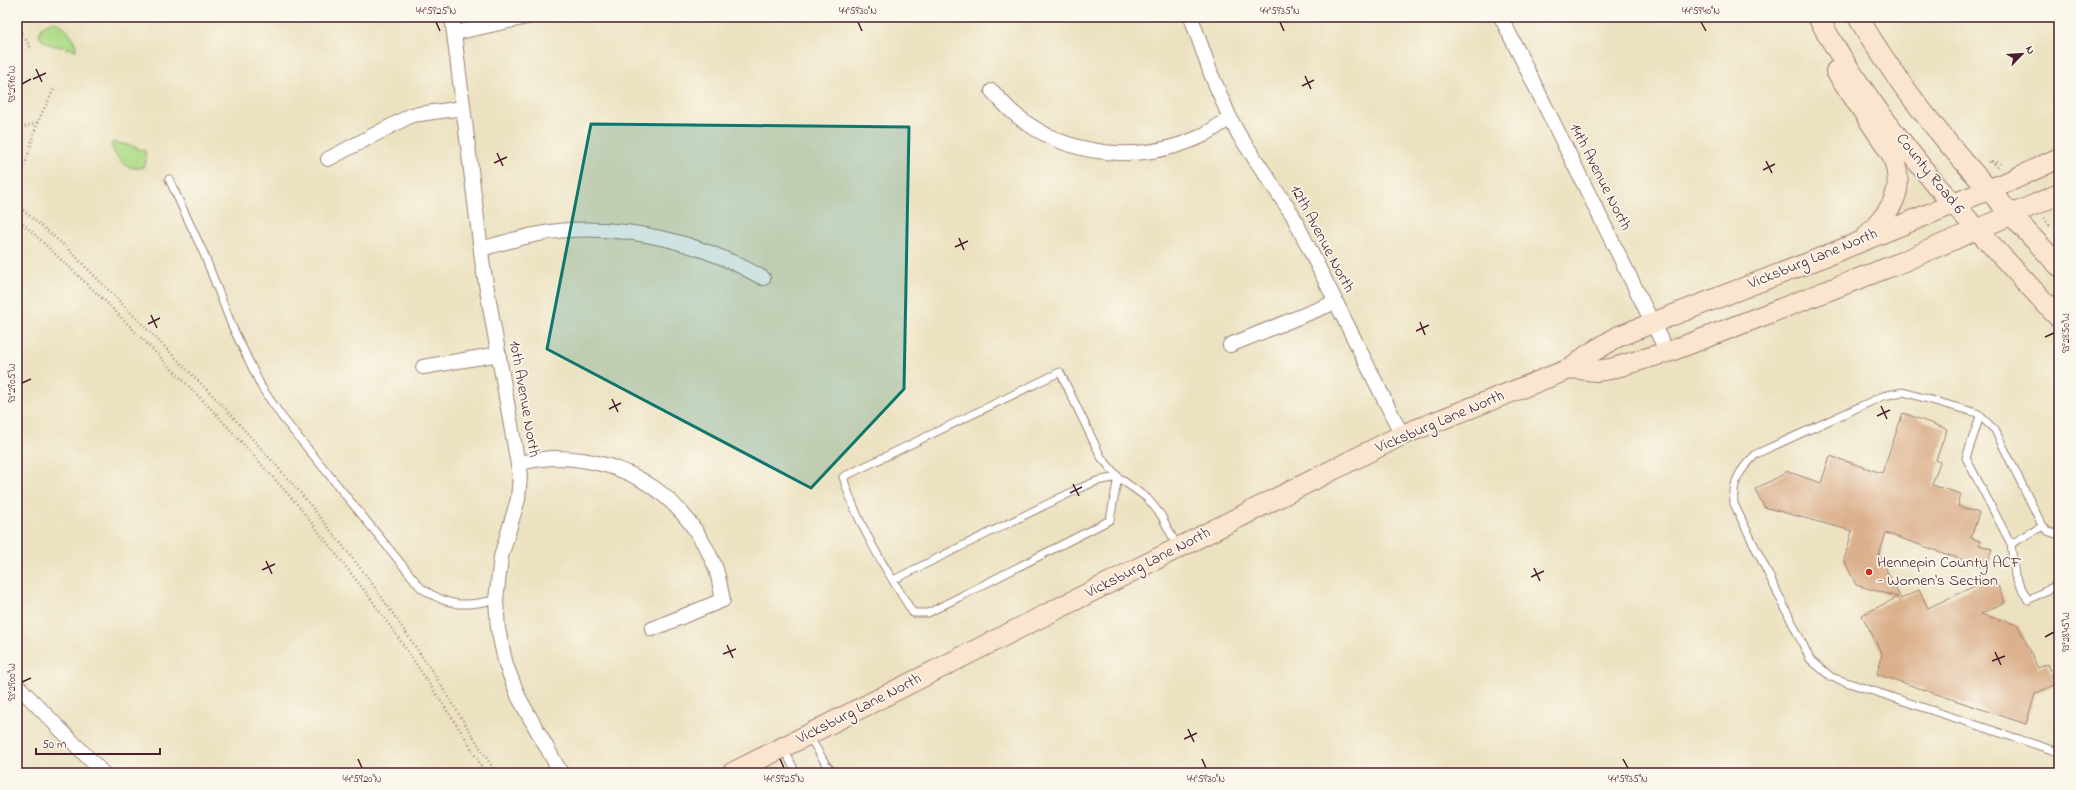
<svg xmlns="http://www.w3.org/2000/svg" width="2076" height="790" viewBox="0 0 2076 790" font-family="'Indie Flower',sans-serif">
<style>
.green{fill:#addb87;stroke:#7c7d59}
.building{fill:#dbb08c}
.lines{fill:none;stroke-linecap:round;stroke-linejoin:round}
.service-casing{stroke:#9b8076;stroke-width:9}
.minor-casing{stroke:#9b8076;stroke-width:16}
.secondary-casing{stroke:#9b8076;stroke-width:22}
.path{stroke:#9b8076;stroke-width:2.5;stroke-dasharray:1 3;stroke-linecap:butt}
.service{stroke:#fff;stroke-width:7}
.minor{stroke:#fff;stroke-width:14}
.secondary{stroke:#fbe5cf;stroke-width:20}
.marked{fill:#0f766e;fill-opacity:0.2;stroke:#0f766e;stroke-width:3;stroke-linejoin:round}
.ticks{fill:none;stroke:#4a1f2b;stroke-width:1.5}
.poi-dot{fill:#c8321e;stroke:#fbf7ec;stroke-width:1.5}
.labels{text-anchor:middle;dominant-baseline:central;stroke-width:3.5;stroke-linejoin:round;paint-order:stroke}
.street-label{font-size:16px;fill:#4a1f2b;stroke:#fbf7ec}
.poi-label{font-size:16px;fill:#4a1f2b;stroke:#fbf7ec;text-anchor:start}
.neatline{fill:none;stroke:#4a1f2b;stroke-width:1.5}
.ticks-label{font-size:10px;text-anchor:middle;fill:#4a1f2b}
</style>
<rect width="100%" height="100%" fill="#fbf7ec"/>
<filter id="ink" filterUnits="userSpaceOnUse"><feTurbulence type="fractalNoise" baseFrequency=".025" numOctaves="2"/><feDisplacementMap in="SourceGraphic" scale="8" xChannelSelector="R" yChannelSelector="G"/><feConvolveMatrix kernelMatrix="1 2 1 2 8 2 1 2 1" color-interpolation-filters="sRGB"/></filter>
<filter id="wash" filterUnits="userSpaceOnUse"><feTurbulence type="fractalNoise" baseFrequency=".012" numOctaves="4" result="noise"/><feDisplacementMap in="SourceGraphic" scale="16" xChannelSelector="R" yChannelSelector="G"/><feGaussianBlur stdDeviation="0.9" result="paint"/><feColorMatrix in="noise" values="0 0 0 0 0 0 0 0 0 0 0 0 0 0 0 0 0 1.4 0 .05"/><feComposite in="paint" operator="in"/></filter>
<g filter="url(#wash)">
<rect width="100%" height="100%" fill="#ece2c1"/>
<g class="green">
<path d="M52,21C64,23 76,38 76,50C64,46 43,48 39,34L42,27Z"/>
<path d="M113,142L132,146L145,151L146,162L143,167C126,172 117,159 111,145Z"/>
</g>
<g id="blocks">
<path class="building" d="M1903,413L1947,429L1936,460L1940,462L1932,485L1961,494L1958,506L1979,513L1971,538L1980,541L1979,545L1992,549L1986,568L1886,533L1879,555L1901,599L1919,590L1928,608L1994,577L2005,602L1981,614L2018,625L2038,668L2047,664L2056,684L2035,694L2026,724L1877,674L1882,654L1862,615L1898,597L1856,585L1844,560L1852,531L1764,507L1755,489L1784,474L1786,471L1821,483L1830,456L1882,473Z"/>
</g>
</g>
<g filter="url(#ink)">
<use href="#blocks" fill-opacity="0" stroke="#9b8076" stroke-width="1"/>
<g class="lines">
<defs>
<g id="service">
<path d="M169,179L204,254L232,326L262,388L282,417L421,588C451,608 462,606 496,600"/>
<path d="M1980,416L1966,458L2011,544L2015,576L2028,600L2059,584"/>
<path d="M2059,535L2047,531L2041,523L1995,430L1977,413L1903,392L1883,396L1756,454C1740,470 1732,480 1734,504L1810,659L1831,677L2055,751L2059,750"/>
<path d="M2011,544L2043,526"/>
<path d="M893,580L1080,488L1097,481L1118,477L1110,520L928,613H913C886,570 858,526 843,477L1060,372L1101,457L1118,477L1147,498L1161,515L1177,546"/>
<path d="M809,736L827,766L834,773"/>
<path d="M784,749L796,773"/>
</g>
<g id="minor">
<path d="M452,17L483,267L520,476L518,499L501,557L496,600L498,629L506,665L519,698L561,773"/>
<path d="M1191,17L1211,74L1230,118L1239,135L1292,214L1402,435"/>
<path d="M1501,17L1667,352"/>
<path d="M455,33L527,17"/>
<path d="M992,91C1000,99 1007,108 1016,115C1068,158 1141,164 1202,136C1211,131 1221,124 1230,118"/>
<path d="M328,159L412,115L463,108"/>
<path d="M481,249C509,241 538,232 568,230C636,226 704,244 763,278"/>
<path d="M1230,345L1336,302"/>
<path d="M423,367L499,354"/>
<path d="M519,463C530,461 543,458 555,458C629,459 684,496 714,564C719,575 720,588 723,600L652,629"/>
<path d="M17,685L103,773"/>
</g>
<g id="secondary">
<path d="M1818,17C1850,77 1894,133 1936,185L2059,318"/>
<path d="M1858,17C1912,110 1986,188 2059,266"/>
<path d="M1836,71L1891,153C1908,191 1891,210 1865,238"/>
<path d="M1572,368L1596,371L1610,369L1671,351L1897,264L2059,194"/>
<path d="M732,773L1402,435L1572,368L1589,354L1619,336L1818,259L2010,181L2059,158"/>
</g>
</defs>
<use href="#service" class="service-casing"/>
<use href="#minor" class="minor-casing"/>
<use href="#secondary" class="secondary-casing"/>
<g class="path">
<path d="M17,26L31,48"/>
<path d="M37,123L55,87"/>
<path d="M17,129L37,123L17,193"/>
<path d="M1991,161L1998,168"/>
<path d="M1988,162L1991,161L2003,164"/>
<path d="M17,205L66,247L223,406L299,491L369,579L432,671L496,773"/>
<path d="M17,218L105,301L217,415L297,504L371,599L406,649L466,739L485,773"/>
<path d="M2044,218L2049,225L2046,226"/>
</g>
<use href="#service" class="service"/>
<use href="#minor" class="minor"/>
<use href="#secondary" class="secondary"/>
</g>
</g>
<path class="marked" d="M591,124L909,127L904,389L811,488L547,349Z"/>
<path class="ticks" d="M436,22L440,31M858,22L862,31M1280,22L1284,31M1701,22L1706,31M36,69L42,82M1305,76L1311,89M33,79L46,73M22,84L31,79M1302,86L1314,80M497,153L503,166M1766,161L1772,173M494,163L507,157M1763,170L1775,164M959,238L964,250M955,247L968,241M151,315L157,328M1420,322L1425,335M148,324L160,318M1416,331L1429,325M2045,337L2054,333M22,383L31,379M612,399L618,412M1881,406L1887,419M609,409L621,403M1877,416L1890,410M1073,484L1079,496M1070,493L1082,487M266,561L272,574M1534,568L1540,581M262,570L275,564M1531,577L1544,571M2045,637L2054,632M727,645L733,658M1995,652L2001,665M723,654L736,649M1992,661L2005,656M22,682L31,678M1188,729L1194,742M1184,739L1197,733M358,759L362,768M780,759L784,768M1202,759L1206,768M1623,759L1628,768"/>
<circle class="poi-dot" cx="1869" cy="572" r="4"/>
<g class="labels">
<g class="street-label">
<text transform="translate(1930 174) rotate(51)">County Road 6</text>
<text transform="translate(1600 177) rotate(63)">14th Avenue North</text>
<text transform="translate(1322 239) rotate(62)">12th Avenue North</text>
<text transform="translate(1813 259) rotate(-22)">Vicksburg Lane North</text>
<text transform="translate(524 399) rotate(80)">10th Avenue North</text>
<text transform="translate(1440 422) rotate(-23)">Vicksburg Lane North</text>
<text transform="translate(1148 563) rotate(-27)">Vicksburg Lane North</text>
<text transform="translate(859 709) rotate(-27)">Vicksburg Lane North</text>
</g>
<g class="poi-label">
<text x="1877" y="563">Hennepin County ACF<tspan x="1877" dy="18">- Women's Section</tspan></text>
</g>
</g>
<rect width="2076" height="790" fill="none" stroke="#fbf7ec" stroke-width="44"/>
<g transform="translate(2022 54) rotate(65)" stroke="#fbf7ec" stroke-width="3" paint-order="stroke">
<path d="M0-3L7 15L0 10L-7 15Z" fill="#4a1f2b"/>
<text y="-6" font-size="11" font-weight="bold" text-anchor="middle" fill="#4a1f2b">N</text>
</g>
<path d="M36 748v6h124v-6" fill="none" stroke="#4a1f2b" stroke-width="2"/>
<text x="42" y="748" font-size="12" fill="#4a1f2b" stroke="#fbf7ec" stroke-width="3" paint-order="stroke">50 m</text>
<rect x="22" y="22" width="2032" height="746" class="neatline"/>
<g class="ticks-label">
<text x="436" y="14">44°59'25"N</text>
<text x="858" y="14">44°59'30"N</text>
<text x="1280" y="14">44°59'35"N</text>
<text x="1701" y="14">44°59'40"N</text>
<text transform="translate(11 84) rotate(-90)" y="4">93°29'10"W</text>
<text transform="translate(2065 333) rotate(-90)" y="4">93°28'50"W</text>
<text transform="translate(11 383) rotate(-90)" y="4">93°29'05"W</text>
<text transform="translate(2065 632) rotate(-90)" y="4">93°28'45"W</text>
<text transform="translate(11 682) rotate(-90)" y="4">93°29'00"W</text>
<text x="362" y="782">44°59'20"N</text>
<text x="784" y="782">44°59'25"N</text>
<text x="1206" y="782">44°59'30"N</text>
<text x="1628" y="782">44°59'35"N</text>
</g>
</svg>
